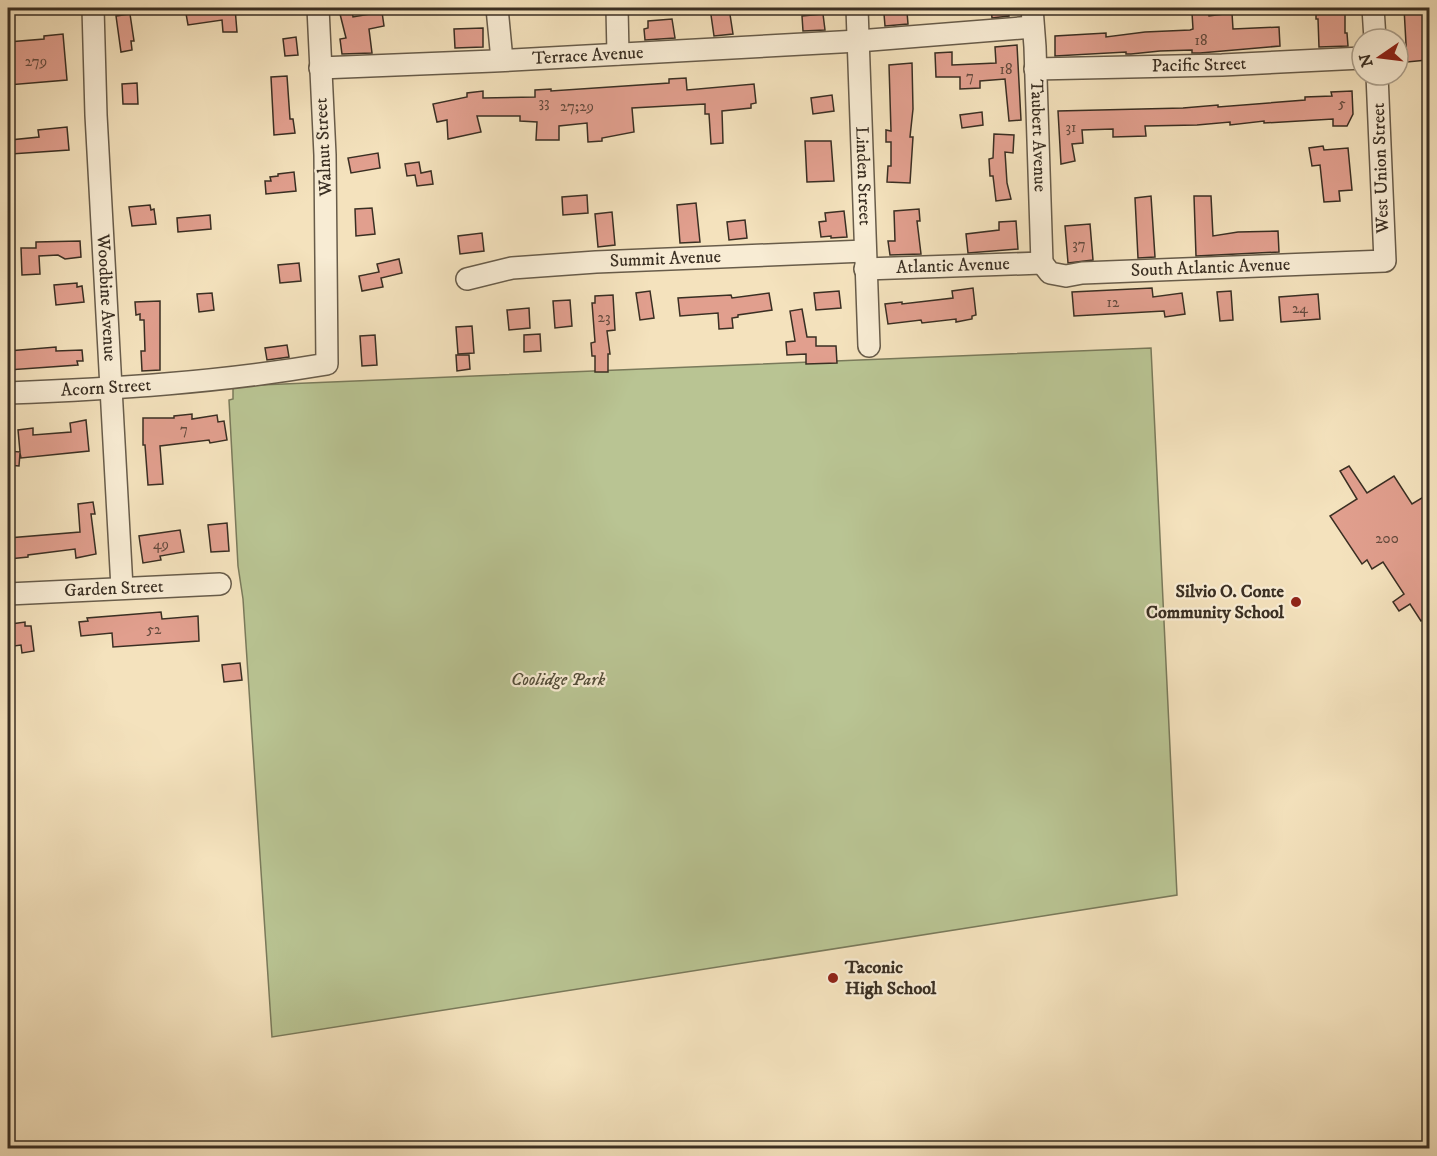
<svg xmlns="http://www.w3.org/2000/svg" width="1437" height="1156" viewBox="0 0 1437 1156" font-family="'IM FELL DW Pica',serif">
<style>
.green{fill:#b9c493;stroke:#7a7a5b;stroke-width:1.5}
.building{fill:#e19f8e;stroke:#3a2f23;stroke-width:1.5}
.lines{fill:none;stroke-linecap:round;stroke-linejoin:round}
.minor-casing{stroke:#685c4a;stroke-width:24}
.minor{stroke:#f8ecd4;stroke-width:21}
.poi-dot{fill:#8f2418;stroke:#f8ecd4;stroke-width:2}
.labels{text-anchor:middle;dominant-baseline:central;stroke-width:4.5;stroke-linejoin:round;paint-order:stroke}
.number-label{font-size:15px;fill:#644b3e}
.street-label{font-size:18px;fill:#3a2f23;stroke:#f8ecd4}
.poi-label{font-size:18px;font-weight:bold;fill:#3a2f23;stroke:#f8ecd4;text-anchor:end}
.park-label{font-size:18px;font-style:italic;fill:#534d39;stroke:#f8ecd4}
</style>
<rect width="100%" height="100%" fill="#f4e2bd"/>
<filter id="stains"><feTurbulence type="fractalNoise" baseFrequency=".00333" numOctaves="4"/><feColorMatrix values="0 0 0 0 .2 0 0 0 0 .09 0 0 0 0 .02 0 0 0 .5 -.17"/></filter>
<radialGradient id="worn" r=".72"><stop offset=".6" stop-color="#630" stop-opacity="0"/><stop offset="1" stop-color="#630" stop-opacity=".3"/></radialGradient>
<path class="green" d="M1151,348L1177,895L272,1037L243,599L238,566L229,400L233,399V386Z"/>
<g class="building">
<path d="M185,8H235L237,32H223L222,20L188,25Z"/>
<path d="M710,8H729L733,34L714,36Z"/>
<path d="M991,8H1008L1009,16L992,18Z"/>
<path d="M1316,8H1345V33H1347L1348,46L1319,47L1318,19H1316Z"/>
<path d="M1404,8H1424L1427,60L1407,62Z"/>
<path d="M352,11L353,17L382,12L384,26L369,29L372,53L342,54L340,39L346,38L340,14Z"/>
<path d="M907,12L908,24L885,26L884,14Z"/>
<path d="M1208,12L1209,16L1232,13L1233,29L1279,27L1280,46L1200,53H1192V50L1160,51L1131,54H1126V52L1055,56V36L1106,33V37L1145,32L1190,30L1193,29L1192,13Z"/>
<path d="M130,14L134,41H131L132,50L121,52L116,16Z"/>
<path d="M823,14L825,30L803,31L802,16Z"/>
<path d="M672,19L675,38L645,40L644,29L648,28V21Z"/>
<path d="M483,28V47L455,48L454,29Z"/>
<path d="M63,34L67,80L8,85V42L44,39V36Z"/>
<path d="M296,37L298,55L285,56L283,39Z"/>
<path d="M1017,45L1021,120L1009,121L1005,79L980,81V88L960,89V77H936L935,53L952,52V65L996,63L995,47Z"/>
<path d="M912,63L913,109L910,137H913L910,183L887,182L888,166H891V142H886V130L891,131L889,65Z"/>
<path d="M287,76L290,119H293L295,133L274,135L271,77Z"/>
<path d="M686,78L687,90L754,84L756,103L751,104V108L722,111L723,143L711,144L709,114H705V104L632,108L634,132L602,138V141L588,142L587,123L559,126V140H536L537,122L520,121V116H477L481,132L448,139L447,120L437,122L433,104L467,97V93L483,91V98L535,97V90L551,89V91L669,83V79Z"/>
<path d="M137,83L138,104H123L122,84Z"/>
<path d="M1352,91L1353,114L1347,126H1333V119L1264,123V121L1230,125V122L1197,125L1145,126L1146,136L1113,137V129L1082,130L1083,143L1072,144L1075,161L1061,164L1058,111L1183,108L1218,105V107L1305,100V97L1332,96L1331,92Z"/>
<path d="M832,95L834,111L813,114L811,98Z"/>
<path d="M982,112L983,125L962,128L960,115Z"/>
<path d="M67,127L69,150L11,154L10,140L39,137L38,130Z"/>
<path d="M994,134L1014,135L1013,153L1005,152L1007,183L1011,199L996,201L993,176H990L989,159L993,158Z"/>
<path d="M805,141H831L834,181L807,182Z"/>
<path d="M1323,146L1324,150L1348,148L1352,190L1339,191L1340,201L1324,202L1320,165L1312,166L1309,148Z"/>
<path d="M378,153L380,168L351,173L348,158Z"/>
<path d="M419,162L421,173L431,171L433,184L417,186L415,175L407,176L405,164Z"/>
<path d="M294,172L296,191L266,194L265,181H271L270,177L278,176V174Z"/>
<path d="M587,195L588,213L563,215L562,197Z"/>
<path d="M1151,196L1155,257L1138,258L1135,198Z"/>
<path d="M1194,196H1211L1213,236L1238,232L1278,231L1279,252L1196,256Z"/>
<path d="M696,203L700,242L680,243L677,205Z"/>
<path d="M150,205L151,210L154,209L156,224L132,226L129,207Z"/>
<path d="M372,208L375,234L356,236L355,209Z"/>
<path d="M919,209L920,221H917L921,254L890,255L888,241H895L894,211Z"/>
<path d="M844,211L847,237L831,238V236L821,237L819,222L826,221L825,213Z"/>
<path d="M612,212L615,245L598,247L595,214Z"/>
<path d="M210,215L211,229L178,232L177,218Z"/>
<path d="M745,220L747,238L729,240L727,222Z"/>
<path d="M1016,221L1018,249L968,253L966,234L999,230V222Z"/>
<path d="M1090,224L1093,260L1068,263L1065,226Z"/>
<path d="M482,233L484,251L460,254L458,236Z"/>
<path d="M80,241L81,257L65,259L58,255L39,256L40,274L22,275L21,248H36V242Z"/>
<path d="M399,259L402,273L381,278L383,287L362,291L359,276L379,272L377,264Z"/>
<path d="M299,263L301,281L280,283L278,265Z"/>
<path d="M77,283V287L82,286L84,302L56,305L54,285Z"/>
<path d="M973,288L976,315L972,316V319L956,322V319L922,323L921,320L888,324L885,304L902,302V304L953,298L952,291Z"/>
<path d="M1152,288L1153,297L1182,293L1185,314L1165,317L1164,311L1074,316L1072,292Z"/>
<path d="M650,291L654,318L640,320L636,293Z"/>
<path d="M839,291L841,308L816,310L814,293Z"/>
<path d="M1231,291L1233,320L1220,321L1217,292Z"/>
<path d="M212,293L214,310L199,312L197,294Z"/>
<path d="M769,293L772,310L738,315V317L732,318L733,328L719,329L718,313L680,316L678,298L731,295L732,298Z"/>
<path d="M1318,294L1320,319L1281,322L1279,297Z"/>
<path d="M613,295L615,330L607,331L610,354H608V372H595V356H592L591,343L595,342L592,303H595V296Z"/>
<path d="M570,300L572,326L555,328L553,301Z"/>
<path d="M160,301V370L142,371L141,351H145L144,320H140V314L136,315L135,302Z"/>
<path d="M529,308L530,328L509,330L507,310Z"/>
<path d="M802,309L807,337H816V346H836L837,363L806,364V354L787,355L786,342L795,341L790,311Z"/>
<path d="M472,326L474,353L458,354L456,327Z"/>
<path d="M540,334L541,351L524,352V335Z"/>
<path d="M375,335L377,365L362,366L360,336Z"/>
<path d="M287,345L289,357L267,360L265,348Z"/>
<path d="M56,347V351L82,350L83,361H77L78,365L8,370V351Z"/>
<path d="M456,355H469L470,369L457,371Z"/>
<path d="M192,414V419L217,415L218,422L224,421L227,440L210,443L209,440L160,446L163,484L148,485L145,445H143V418H174V416Z"/>
<path d="M86,420L89,451L21,458L20,453L19,466L8,465V451L20,452L18,430L33,428V435L71,432L70,423Z"/>
<path d="M1349,466L1367,493L1394,476L1412,504L1430,493V616L1421,621L1410,604L1399,611L1393,602L1404,594L1383,562L1372,569L1367,560L1362,564L1330,516L1357,499L1340,471Z"/>
<path d="M93,502L95,514H91L96,554L76,558L75,549L28,555V557L9,559L8,538L80,532L78,504Z"/>
<path d="M227,523L229,551L211,552L208,525Z"/>
<path d="M180,530L184,552L160,556L161,560L143,563L139,536Z"/>
<path d="M161,612L162,619L198,616L199,641L113,647L112,633L81,636L79,622L88,621L87,618Z"/>
<path d="M25,622V626H31L34,651L22,653L21,645L14,646L11,624Z"/>
<path d="M240,663L242,680L224,682L222,665Z"/>
</g>
<g class="lines">
<defs>
<g id="minor">
<path id="s1" d="M93,8L96,115L122,588"/>
<path d="M497,8L502,60"/>
<path d="M617,8L618,54"/>
<path id="s2" d="M857,8L869,346"/>
<path id="s3" d="M1032,8L1035,47L1042,263"/>
<path d="M1373,8L1375,39"/>
<path id="s4" d="M320,68L494,61L858,41L1033,27"/>
<path id="s5" d="M1035,69L1222,65L1362,58"/>
<path id="s6" d="M1042,263L1050,273L1066,276L1082,273L1385,261L1377,75"/>
<path id="s7" d="M865,269L1042,263"/>
<path id="s8" d="M467,279L512,268L596,262L865,251"/>
<path id="s9" d="M8,393C115,389 222,382 327,364L325,155L318,8"/>
<path id="s10" d="M8,594L220,584"/>
</g>
</defs>
<use href="#minor" class="minor-casing"/>
<use href="#minor" class="minor"/>
</g>
<g class="poi-dot">
<circle cx="1296" cy="602" r="6"/>
<circle cx="833" cy="978" r="6"/>
</g>
<g class="labels">
<g class="number-label">
<text x="1201" y="40">18</text>
<text x="36" y="61">279</text>
<text x="1006" y="69">18</text>
<text x="970" y="76">7</text>
<text x="544" y="102">33</text>
<text x="1342" y="103">5</text>
<text x="577" y="106">27;29</text>
<text x="1071" y="127">31</text>
<text x="1079" y="244">37</text>
<text x="1113" y="302">12</text>
<text x="1300" y="308">24</text>
<text x="604" y="317">23</text>
<text x="184" y="429">7</text>
<text x="1387" y="538">200</text>
<text x="161" y="544">49</text>
<text x="154" y="629">52</text>
</g>
<g class="street-label">
<text stroke="none"><textPath href="#s4" startOffset="268">Terrace Avenue</textPath></text>
<text stroke="none"><textPath href="#s5" startOffset="164">Pacific Street</textPath></text>
<text stroke="none"><textPath href="#s3" startOffset="128">Taubert Avenue</textPath></text>
<text transform="translate(324 147) rotate(-93)">Walnut Street</text>
<text transform="translate(1381 168) rotate(-92)">West Union Street</text>
<text stroke="none"><textPath href="#s2" startOffset="168">Linden Street</textPath></text>
<text stroke="none"><textPath href="#s8" startOffset="200">Summit Avenue</textPath></text>
<text stroke="none"><textPath href="#s7" startOffset="88">Atlantic Avenue</textPath></text>
<text stroke="none"><textPath href="#s6" startOffset="174">South Atlantic Avenue</textPath></text>
<text stroke="none"><textPath href="#s1" startOffset="290">Woodbine Avenue</textPath></text>
<text stroke="none"><textPath href="#s9" startOffset="98">Acorn Street</textPath></text>
<text stroke="none"><textPath href="#s10" startOffset="106">Garden Street</textPath></text>
</g>
<g class="poi-label">
<text x="1284" y="592">Silvio O. Conte<tspan x="1284" dy="21">Community School</tspan></text>
<text x="845" y="968" text-anchor="start">Taconic<tspan x="845" dy="21">High School</tspan></text>
</g>
<g class="park-label">
<text x="558" y="680">Coolidge Park</text>
</g>
</g>
<rect width="1437" height="1156" fill="none" stroke="#f4e2bd" stroke-width="30"/>
<rect x="9" y="9" width="1419" height="1138" fill="none" stroke="#3a2f23" stroke-width="3"/>
<rect x="15" y="15" width="1407" height="1126" fill="none" stroke="#3a2f23" stroke-width="1.5"/>
<g transform="translate(1380 57) rotate(256)"><circle r="28" fill="#f8ecd4" stroke="#aca08d" stroke-width="1.5"/>
<path d="M0-4.5L10 22L0 15L-10 22Z" fill="#8f2418"/>
<text y="-9" font-size="16" font-weight="bold" text-anchor="middle" fill="#3a2f23">N</text>
</g>
<rect width="100%" height="100%" filter="url(#stains)"/>
<rect width="100%" height="100%" fill="url(#worn)"/>
</svg>
